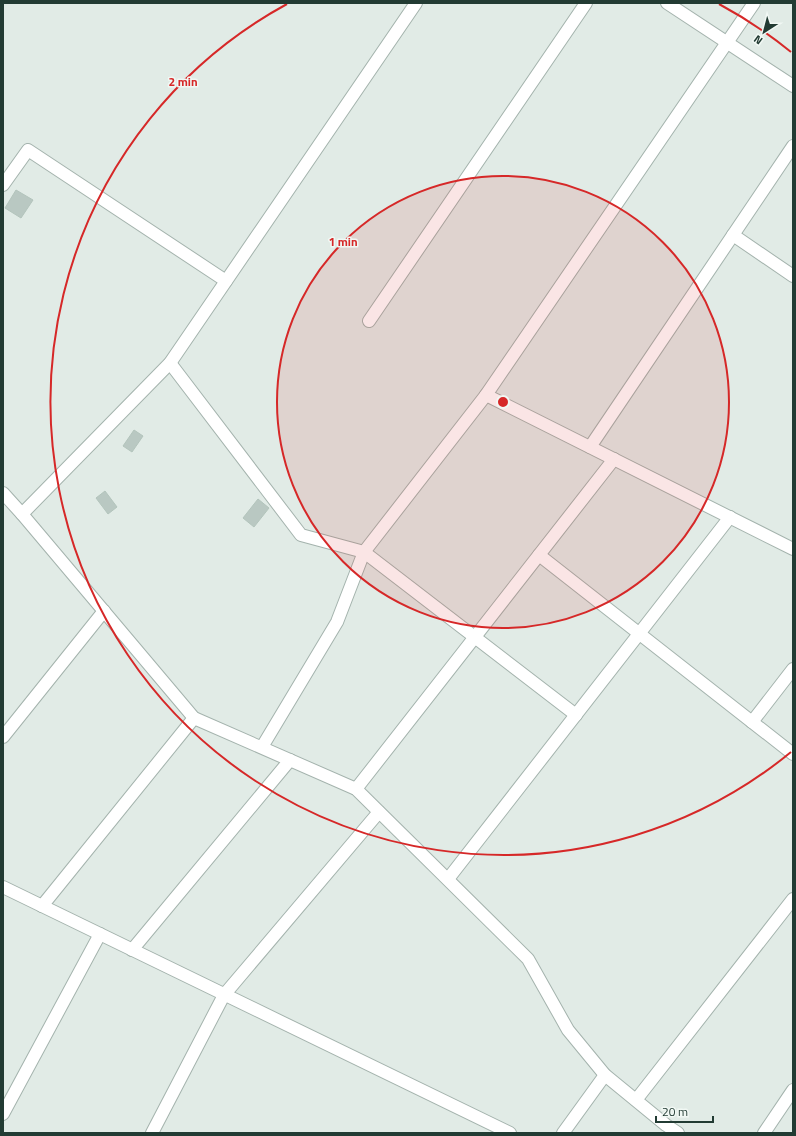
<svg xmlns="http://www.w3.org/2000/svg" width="796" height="1136" viewBox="0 0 796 1136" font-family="'Titillium Web',sans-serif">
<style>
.building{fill:#b9c8c2;stroke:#b3c4bc}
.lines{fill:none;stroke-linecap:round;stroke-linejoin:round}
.minor-casing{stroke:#a4b3ad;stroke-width:14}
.minor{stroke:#fff;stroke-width:12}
.ring{fill:none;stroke:#d62828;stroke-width:2}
.centre{fill:#d62828;stroke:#f1f8f4;stroke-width:2}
.ring-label{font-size:12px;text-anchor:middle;font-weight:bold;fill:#d62828;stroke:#f1f8f4;stroke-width:3;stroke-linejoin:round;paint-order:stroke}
</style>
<rect width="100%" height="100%" fill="#e1ebe6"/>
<g class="building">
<path d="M16,190L33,200L21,218L5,208Z"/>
<path d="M134,430L143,436L132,452L123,446Z"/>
<path d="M105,491L117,507L108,514L96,498Z"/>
<path d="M258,499L269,508L254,527L243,518Z"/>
</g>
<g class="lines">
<defs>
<g id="minor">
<path d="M667,3L793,86"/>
<path d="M3,185L28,150L226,281"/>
<path d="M733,235L793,276"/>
<path d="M369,321L586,3"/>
<path d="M170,363L301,535L364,552L576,715"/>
<path d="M486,395L793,549"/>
<path d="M590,447L793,146"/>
<path d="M3,493L22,514L194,718L356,789L528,959L568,1030L605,1075L666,1125L678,1133"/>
<path d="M22,514L170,363L416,3"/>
<path d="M539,555L793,754"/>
<path d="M752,722L793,669"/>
<path d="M3,737L104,611"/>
<path d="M262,747L337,622L364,552L486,395L754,3"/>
<path d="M356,789L614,459"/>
<path d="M448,879L730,517"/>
<path d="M3,887L510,1133"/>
<path d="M42,906L194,718"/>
<path d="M132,950L290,760"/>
<path d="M636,1100L793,899"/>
<path d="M3,1114L100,934"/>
<path d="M152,1133L224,995L379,812"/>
<path d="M563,1133L605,1075"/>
<path d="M764,1133L793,1090"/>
</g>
</defs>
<use href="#minor" class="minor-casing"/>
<use href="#minor" class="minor"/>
</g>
<circle cx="503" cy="402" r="226" fill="#d62828" fill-opacity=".12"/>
<g class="ring">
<circle cx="503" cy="402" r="226"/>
<path d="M791 752A453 453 0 1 1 287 4M719 4A453 453 0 0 1 791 52"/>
</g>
<circle cx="503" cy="402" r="6" class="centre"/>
<g class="ring-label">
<text x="183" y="86">2 min</text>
<text x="343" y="246">1 min</text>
</g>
<rect width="796" height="1136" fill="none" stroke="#223b33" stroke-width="8"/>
<g transform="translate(764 32) rotate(216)" stroke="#f1f8f4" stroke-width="3" paint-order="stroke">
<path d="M0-3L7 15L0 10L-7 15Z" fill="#223b33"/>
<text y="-6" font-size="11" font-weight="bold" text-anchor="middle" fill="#223b33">N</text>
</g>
<path d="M656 1116v6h57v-6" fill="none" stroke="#223b33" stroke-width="2"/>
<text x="662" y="1116" font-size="12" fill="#223b33" stroke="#f1f8f4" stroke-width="3" paint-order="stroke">20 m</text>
</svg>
